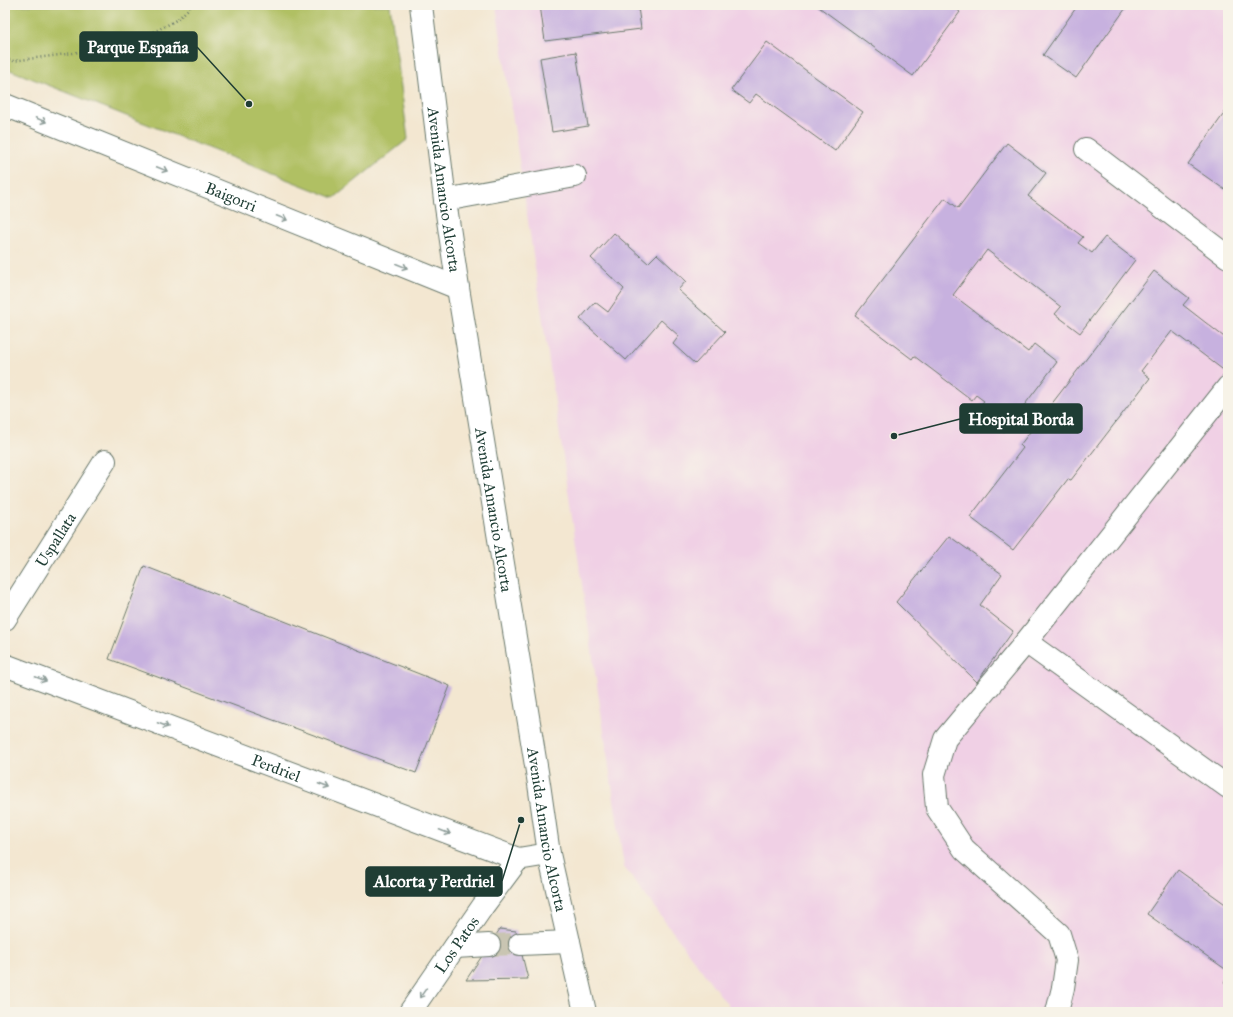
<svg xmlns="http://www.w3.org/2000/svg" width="1233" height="1017" viewBox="0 0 1233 1017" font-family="'IM FELL Great Primer',serif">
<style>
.built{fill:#f0d0e5}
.green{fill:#b0c064;stroke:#687e4c}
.building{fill:#c7b1df}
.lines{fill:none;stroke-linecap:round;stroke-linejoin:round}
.minor-tunnel{stroke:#c9c5b2;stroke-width:22;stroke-dasharray:22 11;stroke-linecap:butt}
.minor-casing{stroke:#69786b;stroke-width:24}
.major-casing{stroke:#69786b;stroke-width:24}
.path{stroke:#69786b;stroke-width:2.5;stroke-dasharray:1 3;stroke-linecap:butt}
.minor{stroke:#fff;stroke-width:22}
.major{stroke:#fff;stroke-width:22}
.oneway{stroke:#8f9e9a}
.labels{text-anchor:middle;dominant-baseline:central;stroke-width:3;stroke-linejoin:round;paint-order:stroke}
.street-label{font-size:16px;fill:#1f3d34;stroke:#f7f3e8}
.leader{fill:none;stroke:#1f3d34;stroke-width:1.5}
.callout-dot{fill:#1f3d34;stroke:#f7f3e8;stroke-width:1.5}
.callout{fill:#1f3d34;stroke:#1f3d34;stroke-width:1.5}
.callout-label{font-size:17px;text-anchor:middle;font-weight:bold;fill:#fff}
</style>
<rect width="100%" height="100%" fill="#f7f3e8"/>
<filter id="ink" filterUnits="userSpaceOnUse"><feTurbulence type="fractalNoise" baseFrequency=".025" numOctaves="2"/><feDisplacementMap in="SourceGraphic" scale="8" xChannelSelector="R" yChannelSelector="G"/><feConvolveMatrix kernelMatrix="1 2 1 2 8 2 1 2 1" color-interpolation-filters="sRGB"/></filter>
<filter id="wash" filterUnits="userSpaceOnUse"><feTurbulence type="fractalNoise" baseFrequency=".012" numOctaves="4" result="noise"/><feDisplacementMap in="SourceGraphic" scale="16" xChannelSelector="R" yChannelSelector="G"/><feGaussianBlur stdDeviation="0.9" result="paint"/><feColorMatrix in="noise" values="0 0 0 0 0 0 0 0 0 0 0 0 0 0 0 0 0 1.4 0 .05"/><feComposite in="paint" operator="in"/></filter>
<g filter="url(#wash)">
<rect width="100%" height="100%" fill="#f3e7d1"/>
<path class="built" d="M496,5H1228V1012H733L624,867Z"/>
<path class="green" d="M5,5H390L408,139L334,198L5,68Z"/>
<g id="blocks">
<g class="building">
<path d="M540,5H643L638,7L641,29L545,41Z"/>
<path d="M816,5H951L960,12L913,76Z"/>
<path d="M1078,5H1128L1076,78L1043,55Z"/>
<path d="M767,42L863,112L835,151L756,94L749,103L731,90Z"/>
<path d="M576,52L588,126L552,132L540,58Z"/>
<path d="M1228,108V192L1188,164Z"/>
<path d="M1007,143L1046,173L1028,196L1083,237L1078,243L1092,253L1105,237L1135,260L1080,333L1055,314L1061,307L987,250L953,295L1028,352L1034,344L1057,362L1004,432L976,411L984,401L976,395L972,400L914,356L912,359L855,316L945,198L958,208Z"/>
<path d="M614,233L648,263L657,254L686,281L678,290L725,332L695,364L673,344L679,336L661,320L626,360L580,319L595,302L608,312L624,289L591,258Z"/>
<path d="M1154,271L1189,298L1183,305L1228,340V369L1226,372L1172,331L1141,371L1150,378L1071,480L1068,479L1013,550L970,517L1023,448L1020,445Z"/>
<path d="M949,536L1002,574L980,605L1013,631L977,682L896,602Z"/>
<path d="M144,566L450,686L416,773L109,659Z"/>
<path d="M1178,870L1228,906V971L1147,914Z"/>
<path d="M500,929L516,931L528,979L466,980Z"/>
<path d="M1228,977V985L1224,982Z"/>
</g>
</g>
</g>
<g filter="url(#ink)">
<use href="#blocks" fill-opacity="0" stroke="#69786b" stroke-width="1"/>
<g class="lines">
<path class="minor-tunnel" d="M489,945L520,944"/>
<defs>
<g id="minor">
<path id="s1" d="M5,105L458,288"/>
<path d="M1086,149L1228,257"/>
<path d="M445,200L575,176"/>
<path id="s2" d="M5,619L105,461"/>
<path d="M1026,642L1228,787"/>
<path id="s3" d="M5,665L518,859L549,854"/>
<path d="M520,944L569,942"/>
<path d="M455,947L489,945"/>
<path id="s4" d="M410,1012L483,906L518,859"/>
<path d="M1057,1012L1063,988L1067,960L1059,934L964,849L937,808L934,775L945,739L1026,642L1228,387"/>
</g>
<g id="major">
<path id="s5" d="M421,5L445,200L458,288L539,784L549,854L585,1012"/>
</g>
</defs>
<use href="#minor" class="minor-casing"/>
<use href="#major" class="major-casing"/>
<path class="path" d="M5,59L12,61C65,54 123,50 171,23C179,19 186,11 192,5"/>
<use href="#minor" class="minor"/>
<use href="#major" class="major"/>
</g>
<defs><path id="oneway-shaft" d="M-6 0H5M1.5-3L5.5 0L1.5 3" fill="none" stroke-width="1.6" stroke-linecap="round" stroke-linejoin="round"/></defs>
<g class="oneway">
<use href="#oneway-shaft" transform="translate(41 120) rotate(22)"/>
<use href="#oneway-shaft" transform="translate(162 169) rotate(22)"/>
<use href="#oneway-shaft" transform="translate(282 218) rotate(22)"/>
<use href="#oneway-shaft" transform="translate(402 266) rotate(22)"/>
<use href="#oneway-shaft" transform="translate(41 679) rotate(21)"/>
<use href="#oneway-shaft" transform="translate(163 725) rotate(21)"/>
<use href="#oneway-shaft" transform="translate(324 786) rotate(21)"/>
<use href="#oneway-shaft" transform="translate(445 832) rotate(21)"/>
<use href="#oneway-shaft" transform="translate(423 993) rotate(125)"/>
</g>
</g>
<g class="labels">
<g class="street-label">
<text stroke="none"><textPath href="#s5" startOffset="186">Avenida Amancio Alcorta</textPath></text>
<text stroke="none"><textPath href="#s1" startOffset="244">Baigorri</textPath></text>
<text stroke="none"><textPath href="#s5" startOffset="510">Avenida Amancio Alcorta</textPath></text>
<text stroke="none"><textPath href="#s2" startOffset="94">Uspallata</textPath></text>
<text stroke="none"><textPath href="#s3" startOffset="290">Perdriel</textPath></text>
<text stroke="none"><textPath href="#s5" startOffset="834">Avenida Amancio Alcorta</textPath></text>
<text stroke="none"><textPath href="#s4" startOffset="82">Los Patos</textPath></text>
</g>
</g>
<path class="leader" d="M249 104L197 47M894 436L960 419M521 820L502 881"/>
<g class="callout-dot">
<circle cx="249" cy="104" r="4"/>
<circle cx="894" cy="436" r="4"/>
<circle cx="521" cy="820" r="4"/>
</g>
<g class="callout">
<rect x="80" y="32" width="117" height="29" rx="4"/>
<rect x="960" y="404" width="122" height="29" rx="4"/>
<rect x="366" y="867" width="136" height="29" rx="4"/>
</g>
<g class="callout-label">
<text x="138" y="53">Parque España</text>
<text x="1021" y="425">Hospital Borda</text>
<text x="434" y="887">Alcorta y Perdriel</text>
</g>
<rect width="1233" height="1017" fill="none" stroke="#f7f3e8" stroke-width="20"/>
</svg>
